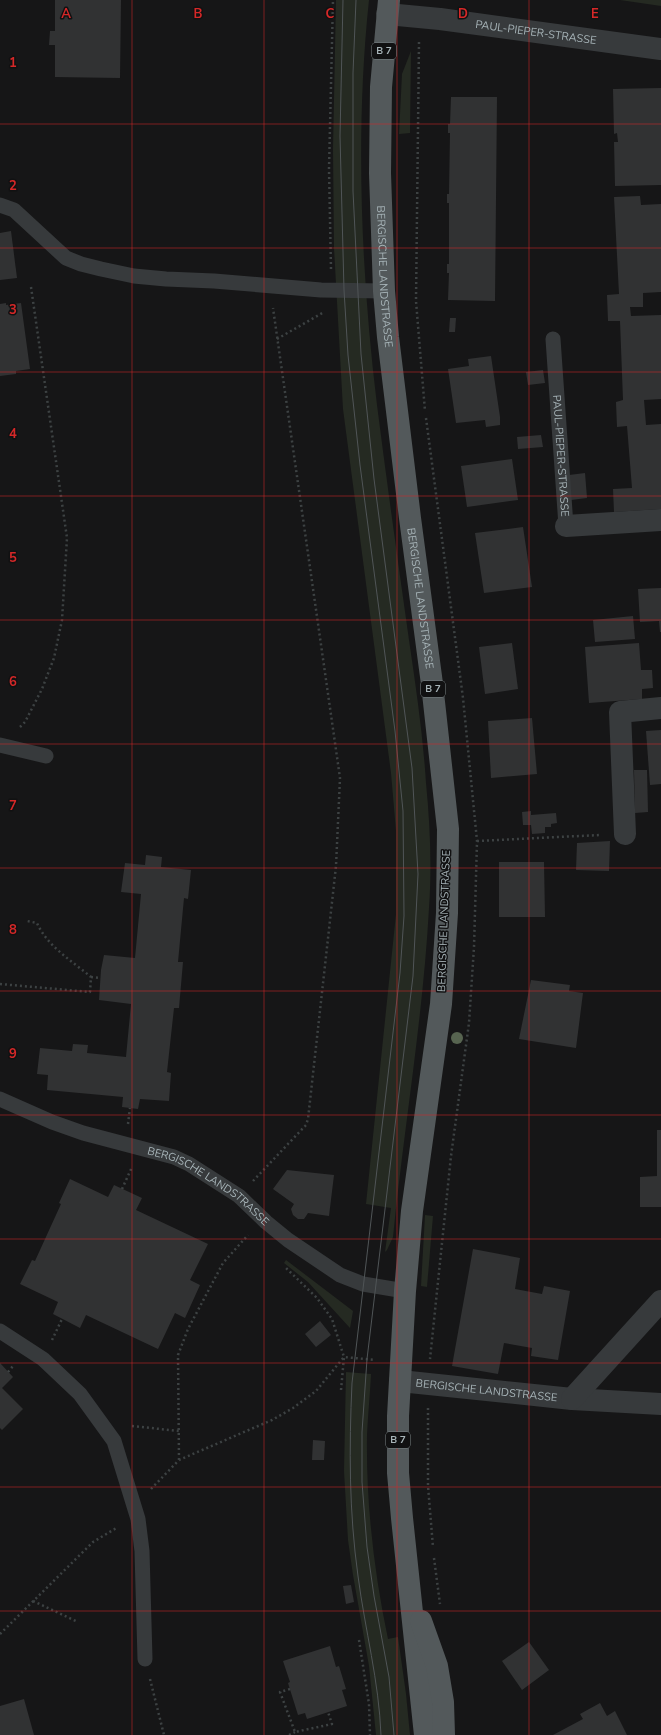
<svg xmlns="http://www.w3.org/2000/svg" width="661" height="1735" viewBox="0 0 661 1735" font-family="'Nunito Sans',sans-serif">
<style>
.green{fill:#252a22}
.building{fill:#313233}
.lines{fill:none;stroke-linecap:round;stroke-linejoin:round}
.path{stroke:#3d4243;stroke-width:2.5;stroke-dasharray:2 3;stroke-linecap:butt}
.lane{stroke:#373a3c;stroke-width:15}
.street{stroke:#373a3c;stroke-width:22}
.primary{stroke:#53595b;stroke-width:22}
.tram{stroke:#505557;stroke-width:1}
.tree{fill:#576450}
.grid{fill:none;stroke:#d62828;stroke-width:1;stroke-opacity:0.55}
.labels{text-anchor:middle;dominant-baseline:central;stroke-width:3;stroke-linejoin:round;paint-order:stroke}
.shield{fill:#111112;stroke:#7a8386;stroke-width:1}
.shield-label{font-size:10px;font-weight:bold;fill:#a7b4b8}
.street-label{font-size:11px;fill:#a7b4b8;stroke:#111112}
.grid-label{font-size:13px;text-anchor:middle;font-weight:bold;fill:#d62828;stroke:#111112;stroke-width:3;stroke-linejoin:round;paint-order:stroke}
</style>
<rect width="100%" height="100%" fill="#161617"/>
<g class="green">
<path d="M336,0H369C355,131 361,274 377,405C387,484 398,562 409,640C416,688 423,735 426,783C430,824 432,866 429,908C423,1018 404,1127 393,1237L387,1250L385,1252L391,1208L366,1204L396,914V831L391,773L343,409L334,248L333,149Z"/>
<path d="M620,0H661V6Z"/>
<path d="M411,51L410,133L399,134L402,74Z"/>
<path d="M425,1215L433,1216L427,1287L421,1286Z"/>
<path d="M286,1260L353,1311L350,1328L308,1282L284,1263Z"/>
<path d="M346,1372L371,1374C370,1395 368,1414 367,1436C366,1504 374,1572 388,1639L398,1637L406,1694L410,1735H376L369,1666L353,1575L348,1540L344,1471Z"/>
</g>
<g class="building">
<path d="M55,0H121L120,78L55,77V45H49L50,31H55Z"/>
<path d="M661,88V185L615,186L614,142H618L617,133L614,134L613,89Z"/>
<path d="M451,97H497L495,301L448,300L449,273H447V264H449V203H447V194H449L450,133H448V124H450Z"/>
<path d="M640,196L641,205L661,204V292L643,293V307H630L631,316L661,315V399L644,400L646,425L661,424V509L614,512L613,489L632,488L627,426L617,427L616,402L623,400L620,321H608L607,295L619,294L614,197Z"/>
<path d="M11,231L17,278L0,280V233Z"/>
<path d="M6,303V305L21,303L30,369L16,371V374L0,376V304Z"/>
<path d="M450,318H456L455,332H449Z"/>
<path d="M491,356L500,417V425L486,427L485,420L456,423L448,369L469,366L468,359Z"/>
<path d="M543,370L545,383L528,385L526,372Z"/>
<path d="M541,435L543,447L518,449L517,437Z"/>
<path d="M512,459L518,500L467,507L461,466Z"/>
<path d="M585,473L587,498L571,500L569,475Z"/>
<path d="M523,527L532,587L484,593L475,533Z"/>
<path d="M661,588V632H660L659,621L640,622L638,589Z"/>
<path d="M633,616L635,639L595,642L593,620Z"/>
<path d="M512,643L518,689L485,694L479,647Z"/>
<path d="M639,643L641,670H652L653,688L642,689V699L589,703L585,647Z"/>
<path d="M532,718L537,774L491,778L488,721Z"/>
<path d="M661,730V784L650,785L646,731Z"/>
<path d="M634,770H647L648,812L635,813Z"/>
<path d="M531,811V815L556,813L557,823L551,824V827H545V833L532,834L531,825H523L522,812Z"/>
<path d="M610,841L609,871L576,870L577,843Z"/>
<path d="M146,855L162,857L161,867L191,870L188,899L184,898L178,962H183L179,1008H174L167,1072L171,1073L169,1101L140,1099L138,1109L122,1107L123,1097L47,1090L48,1075L37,1074L40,1048L72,1051L73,1044L88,1045L87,1053L126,1057L131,1004L99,1000L101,970L104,955L135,958L141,894L121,892L125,863L145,865Z"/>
<path d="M499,862H544L545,917H499Z"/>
<path d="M531,980L570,985L569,991L583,993L576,1048L519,1039Z"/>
<path d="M657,1130H661V1207H640V1177L657,1176Z"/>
<path d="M287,1170L334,1175L329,1216L308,1213L304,1219H298L293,1215L291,1209L294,1204L273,1189Z"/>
<path d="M70,1179L108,1197L114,1185L142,1198L136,1210L208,1244L190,1280L200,1285L185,1318L175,1313L158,1349L86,1315L80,1328L53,1314L58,1302L20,1284L32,1260L35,1261L61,1204L59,1203Z"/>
<path d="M473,1249L520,1258L515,1289L542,1294L544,1286L570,1291L558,1360L531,1356L532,1348L504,1343L498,1374L452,1366Z"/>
<path d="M320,1321L331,1335L316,1347L305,1334Z"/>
<path d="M0,1363L13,1377L2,1388L23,1409L2,1430L0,1428Z"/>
<path d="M313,1440L325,1441L324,1460H312Z"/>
<path d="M351,1585L354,1602L346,1604L343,1586Z"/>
<path d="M529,1642L549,1670L522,1690L502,1661Z"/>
<path d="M330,1646L336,1667L339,1666L346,1689L342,1690L347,1706L307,1719L305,1713L298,1715L288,1683L290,1682L283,1661Z"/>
<path d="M24,1699L34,1735H0V1706Z"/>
<path d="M600,1703L607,1716L615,1711L627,1735H553L583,1719L580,1714Z"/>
</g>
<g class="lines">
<g class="path">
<path d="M419,42L416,301L425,411"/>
<path d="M331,269L329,169L333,0"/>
<path d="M277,339L324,312"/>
<path d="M426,418L463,698L477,841L474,947L469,1023L451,1156L430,1359"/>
<path d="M20,727L25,722L42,689L54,658L62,620L67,538L31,287"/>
<path d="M477,841L600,835"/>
<path d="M91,977L101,978"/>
<path d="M0,984L90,992L91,977C72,961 47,946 37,923L27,921"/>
<path d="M128,1124L130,1108"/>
<path d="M253,1181L306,1125L308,1119L336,866L340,778L273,308"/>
<path d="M122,1189L132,1167"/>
<path d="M52,1340L62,1319"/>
<path d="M8,1372L13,1366"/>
<path d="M341,1390L344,1357L375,1360"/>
<path d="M428,1408V1486L433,1547"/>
<path d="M132,1426L179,1431"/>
<path d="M179,1460L178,1355L188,1329L223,1263L248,1235"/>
<path d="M151,1489L179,1460L272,1420L293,1408L316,1391L344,1357L332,1319L317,1298L286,1268"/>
<path d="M434,1558L440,1604"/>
<path d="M33,1601L78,1622"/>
<path d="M0,1634L93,1542L118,1527"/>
<path d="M359,1640L369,1704L370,1735"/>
<path d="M150,1679L164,1735"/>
<path d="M290,1689L280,1692L295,1732L332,1724L328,1712"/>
<path d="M289,1735L295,1732"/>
</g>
<g class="lane">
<path d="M0,205L14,210L66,258L81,264L101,269L134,276L166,279L214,281L321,290L384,291"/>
<path id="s1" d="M553,339L566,526"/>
<path d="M0,745L46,756"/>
<path id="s2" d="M0,1099L52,1122L83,1133L174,1157L189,1164L239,1196L266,1222L288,1240L340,1275L363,1284L405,1291"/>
<path d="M0,1331L43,1359L80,1394L114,1441L138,1519L142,1551L145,1659"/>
</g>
<g class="street">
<path id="s3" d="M387,14L440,19L661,49"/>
<path d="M566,526L661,520"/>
<path d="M625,834L620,712L661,708"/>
<path id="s4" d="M400,1381L572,1399L661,1404"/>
<path d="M572,1399L661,1301"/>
</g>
<g class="primary">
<path id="s5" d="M389,0L381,87L380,173L384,291L388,337L410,518L432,684L448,829L447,913L441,1004L412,1211L405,1291L398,1416V1473L402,1518L425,1735"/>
<path d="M421,1621L437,1666L443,1702L444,1735"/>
</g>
<g class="tram">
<path d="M343,0L340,136L344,290L348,355L360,465L395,731L403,811L404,916L400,973L352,1383C349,1448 349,1512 358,1576C365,1630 379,1681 381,1735"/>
<path d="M356,0L353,73V191L361,354L374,479L412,768L418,874L413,976L367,1359L362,1432V1482L367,1547L374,1596L389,1677L394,1735"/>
</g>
</g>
<circle class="tree" cx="457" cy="1038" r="6"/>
<path class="grid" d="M132,0V1735M264,0V1735M397,0V1735M529,0V1735M0,124H661M0,248H661M0,372H661M0,496H661M0,620H661M0,744H661M0,868H661M0,991H661M0,1115H661M0,1239H661M0,1363H661M0,1487H661M0,1611H661"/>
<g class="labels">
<g class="shield">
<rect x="372" y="43" width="24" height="16" rx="3"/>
<rect x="421" y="681" width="24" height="16" rx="3"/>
<rect x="386" y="1432" width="24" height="16" rx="3"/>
</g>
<g class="shield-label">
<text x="384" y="51">B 7</text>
<text x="433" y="689">B 7</text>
<text x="398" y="1440">B 7</text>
</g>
<g class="street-label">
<text stroke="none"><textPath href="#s3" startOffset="150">PAUL-PIEPER-STRASSE</textPath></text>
<text stroke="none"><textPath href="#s5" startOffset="277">BERGISCHE LANDSTRASSE</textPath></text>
<text stroke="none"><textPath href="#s1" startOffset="117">PAUL-PIEPER-STRASSE</textPath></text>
<text stroke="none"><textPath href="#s5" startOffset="601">BERGISCHE LANDSTRASSE</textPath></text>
<text transform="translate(444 921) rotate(-88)">BERGISCHE LANDSTRASSE</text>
<text stroke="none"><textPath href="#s2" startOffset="228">BERGISCHE LANDSTRASSE</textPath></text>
<text stroke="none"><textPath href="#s4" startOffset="87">BERGISCHE LANDSTRASSE</textPath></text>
</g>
</g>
<g class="grid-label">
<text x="66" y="18">A</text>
<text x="198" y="18">B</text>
<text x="330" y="18">C</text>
<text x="463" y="18">D</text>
<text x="595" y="18">E</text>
<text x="13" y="67">1</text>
<text x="13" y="190">2</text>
<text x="13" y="314">3</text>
<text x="13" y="438">4</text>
<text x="13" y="562">5</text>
<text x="13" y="686">6</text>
<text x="13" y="810">7</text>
<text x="13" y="934">8</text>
<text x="13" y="1058">9</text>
</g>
</svg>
